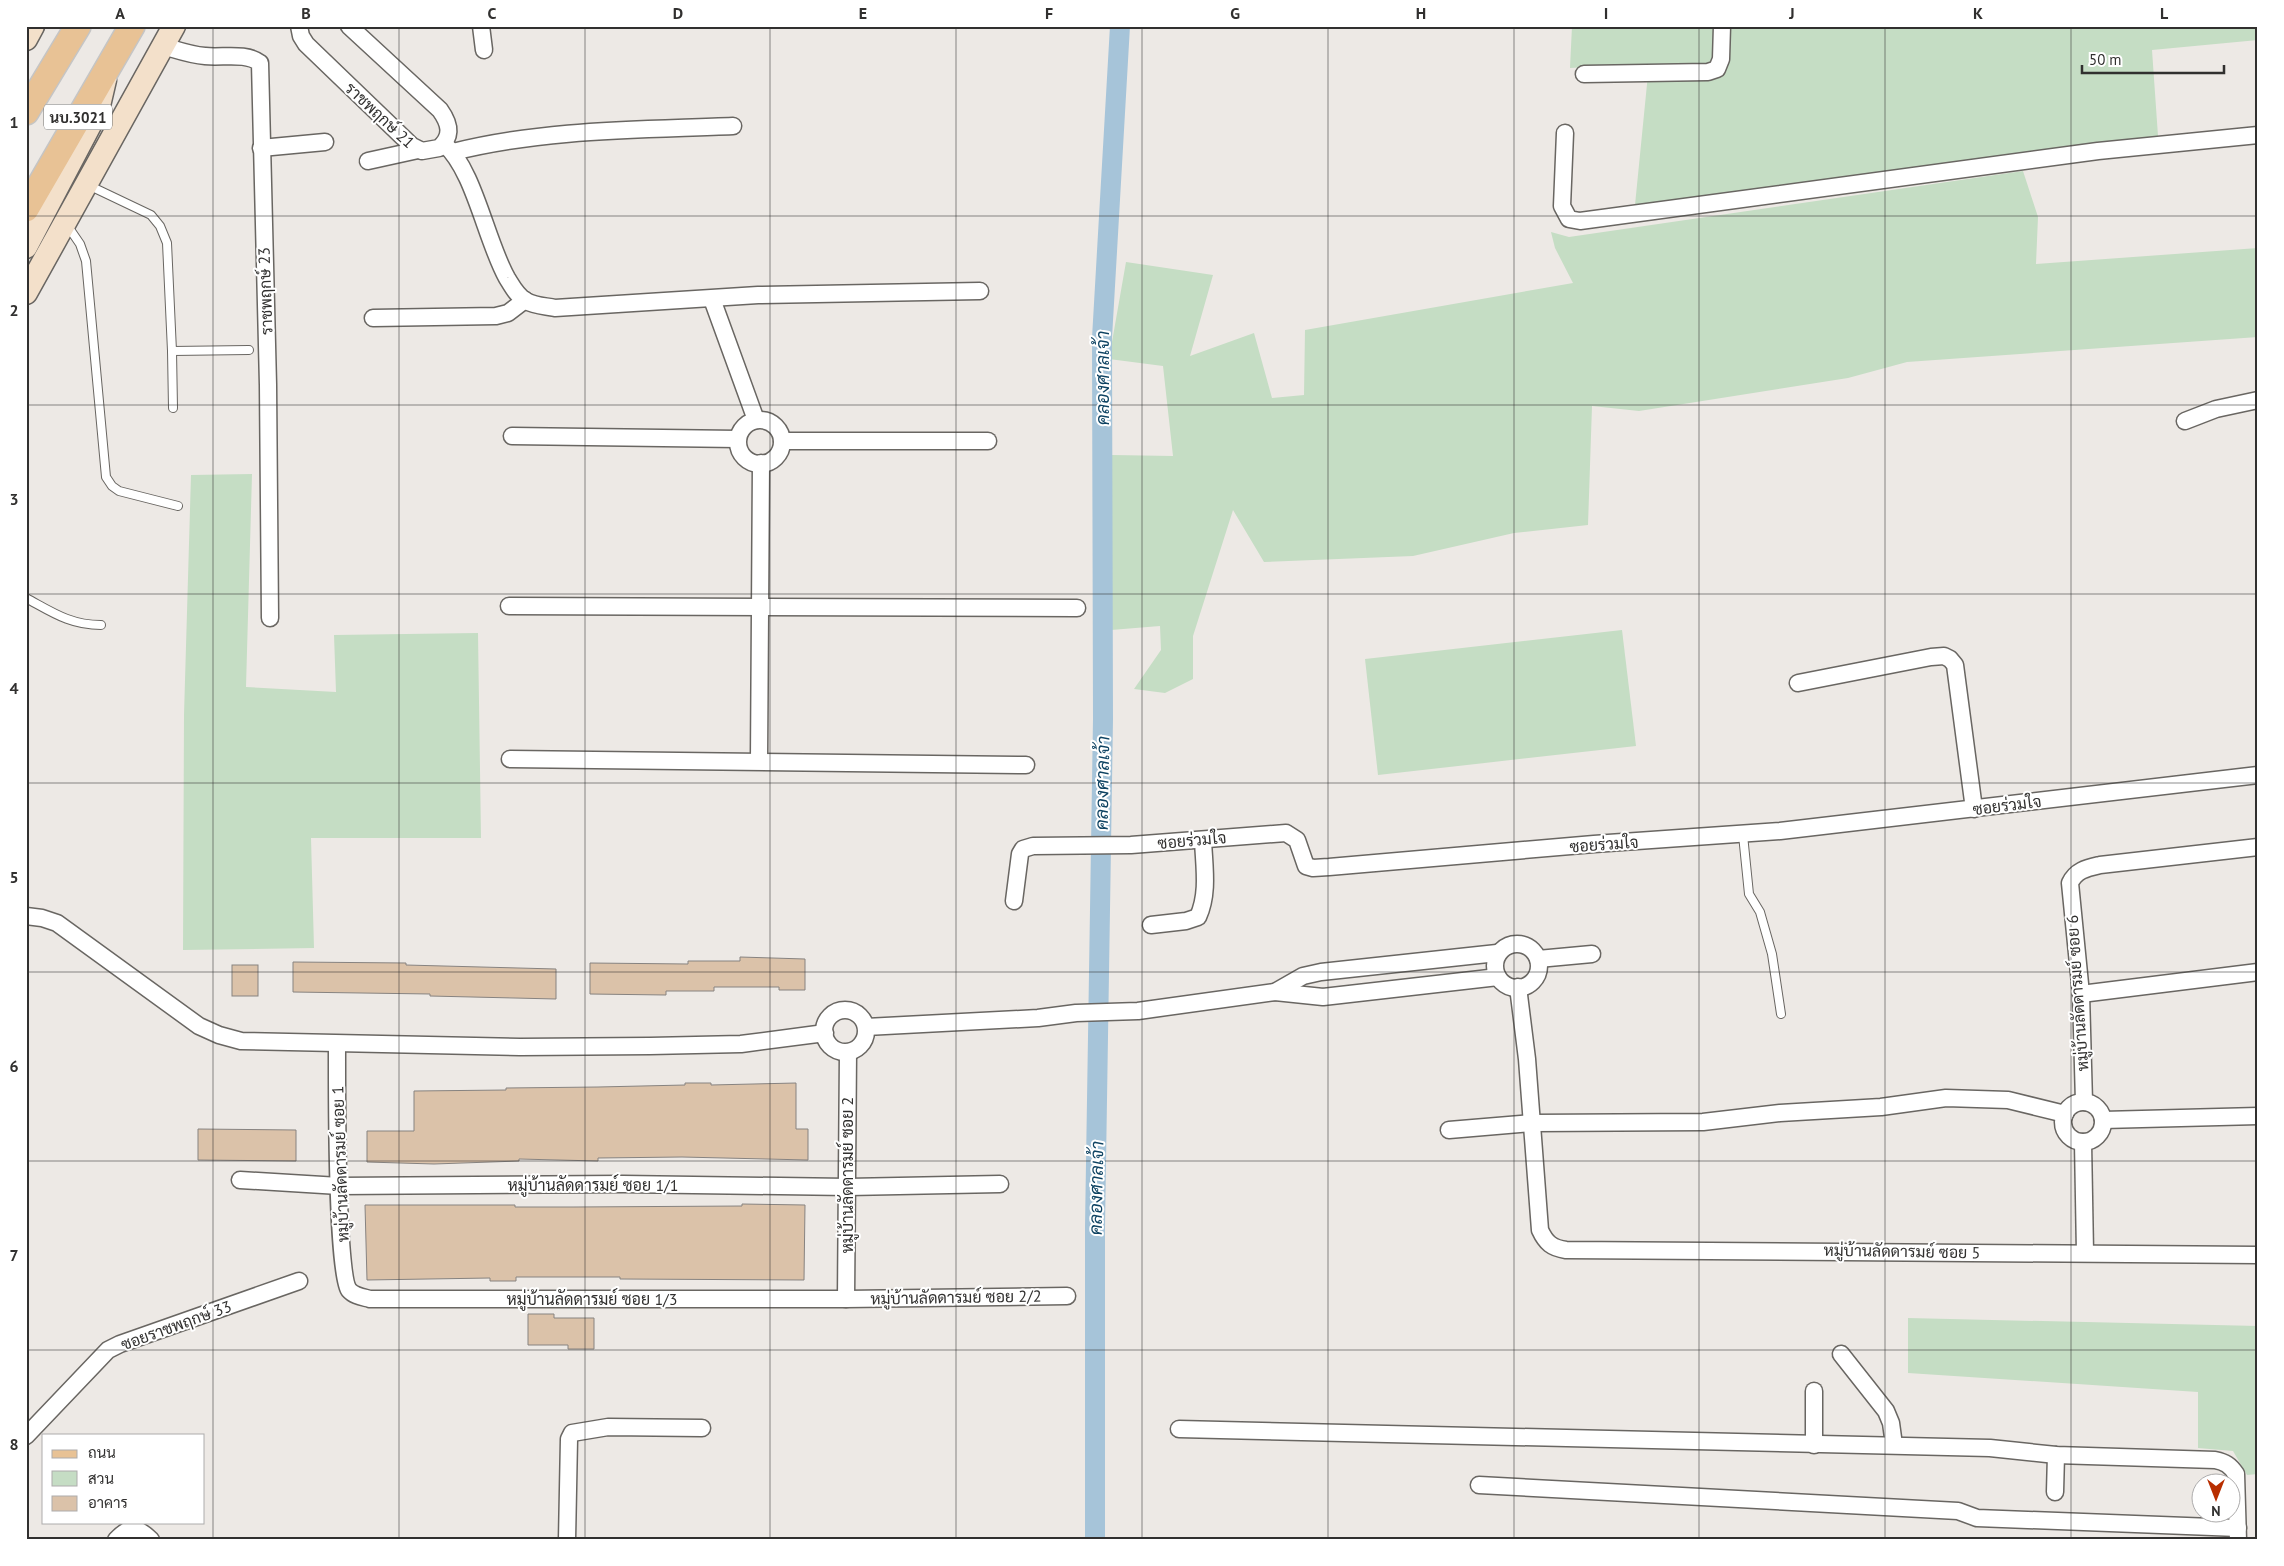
<svg xmlns="http://www.w3.org/2000/svg" width="2284" height="1566" viewBox="0 0 2284 1566" font-family="'PT Sans',Sarabun,sans-serif">
<style>
.green{fill:#c5ddc4}
.lines{fill:none;stroke-linecap:round;stroke-linejoin:round}
.canal{stroke:#a6c4d9;stroke-width:20}
.building{fill:#dbc2a9;stroke:#878380}
.service-casing{stroke:#696662;stroke-width:10}
.minor-casing{stroke:#696662;stroke-width:19}
.secondary-casing{stroke:#696662;stroke-width:25}
.primary-casing{stroke:#c5c5c5;stroke-width:28}
.service{stroke:#fff;stroke-width:8}
.minor{stroke:#fff;stroke-width:16}
.secondary{stroke:#f3e0ca;stroke-width:22}
.primary{stroke:#e8c295;stroke-width:25}
.grid{fill:none;stroke:#31302f;stroke-width:1;stroke-opacity:0.55}
.labels{text-anchor:middle;dominant-baseline:central;stroke-width:4;stroke-linejoin:round;paint-order:stroke}
.shield{fill:#fff;stroke:#6f6e6d;stroke-width:1}
.shield-label{font-size:15px;font-weight:bold;fill:#31302f}
.street-label{font-size:16px;fill:#31302f;stroke:#fff}
.water-label{font-size:18px;font-style:italic;fill:#0e4362;stroke:#fff}
.neatline{fill:none;stroke:#31302f;stroke-width:2}
.grid-label{font-size:16px;text-anchor:middle;font-weight:bold;fill:#31302f}
</style>
<rect width="100%" height="100%" fill="#ede9e5"/>
<g class="green">
<path d="M1572,26H2258V40L2152,50L2158,136L1635,205L1649,64L1570,68Z"/>
<path d="M2023,171L2038,217L2036,264L2258,248V337L1907,362L1848,378L1639,411L1592,406L1588,525L1514,533L1413,556L1264,562L1233,510L1193,636V679L1165,693L1134,689L1161,650L1160,626L1111,630L1112,455L1173,456L1163,366L1109,359L1126,262L1213,275L1190,356L1254,333L1272,398L1304,395L1305,330L1573,283L1555,248L1551,232L1569,237Z"/>
<path d="M252,474L246,687L336,692L334,635L478,633L481,838H311L314,948L183,950L184,715L191,475Z"/>
<path d="M1622,630L1636,746L1378,775L1365,659Z"/>
<path d="M1908,1318L2258,1326V1474L2247,1475L2233,1451L2198,1448V1392L1908,1373Z"/>
</g>
<g class="lines">
<path class="canal" d="M1095,1540V1227L1103,719L1102,338L1120,26"/>
</g>
<g class="building">
<path d="M740,957L805,959V990H779V987H714V991H666V995L590,994V963L688,964V961H740Z"/>
<path d="M293,962L406,963V965L556,969V999L430,996V994L293,992Z"/>
<rect x="232" y="965" width="26" height="31"/>
<path d="M685,1083H711V1085L796,1083V1129H808V1160L682,1157L598,1158V1161L519,1159V1161L434,1164L367,1162V1131H414V1091L506,1090V1088L598,1087L685,1085Z"/>
<path d="M198,1129L296,1130V1161L198,1160Z"/>
<path d="M742,1204L805,1205L804,1280L620,1279V1277H516V1281H490V1278L367,1280L365,1205H515V1207H574L742,1206Z"/>
<path d="M528,1314H554V1318H594V1349H568V1345H528Z"/>
</g>
<g class="lines">
<defs>
<g id="service">
<path d="M88,185L151,215L160,226L167,243L172,351L249,350"/>
<path d="M67,225L80,244L86,261L106,477L112,486L119,491L178,506"/>
<path d="M172,351L173,408"/>
<path d="M26,598C52,612 70,625 101,625"/>
<path d="M1743,835L1749,894L1760,912L1772,954L1781,1014"/>
</g>
<g id="minor">
<path d="M299,26L301,36L306,44L412,146L422,151L439,148C453,136 450,124 440,110L349,26"/>
<path d="M481,26L484,50"/>
<path d="M163,46C177,50 191,55 205,56C222,58 246,52 260,63L268,385L270,618"/>
<path d="M1584,74L1708,72L1717,69L1721,59L1722,26"/>
<path d="M1565,133L1562,206L1569,219L1580,221L2098,151L2258,135"/>
<path d="M444,144C474,169 486,241 507,278C512,286 517,296 526,301C535,306 546,306 555,308L758,295L980,291"/>
<path d="M261,148L325,142"/>
<path d="M453,152C545,129 639,130 733,126"/>
<path d="M368,161L418,150"/>
<path d="M712,299L756,420"/>
<path d="M373,318L496,316L508,313L525,300"/>
<circle cx="760" cy="442" r="22"/>
<path d="M2185,421L2216,409L2258,400"/>
<path d="M512,436L738,439"/>
<path d="M782,441H988"/>
<path d="M509,606L1077,608"/>
<path d="M1798,683L1931,657L1944,656L1950,659L1955,665L1974,809"/>
<path d="M510,759L1026,765"/>
<path d="M759,761L761,463"/>
<path d="M1014,901L1020,854L1023,849L1033,846L1131,845L1286,833L1297,840L1306,866L1313,868L1329,867L1594,844L1780,831L2258,775"/>
<path d="M26,916L42,918L57,923L199,1026L219,1035L241,1041L520,1047L650,1046L741,1044L825,1033"/>
<path d="M1151,925L1186,921L1198,917C1209,893 1204,866 1203,840"/>
<circle cx="1517" cy="966" r="22"/>
<path d="M1538,959L1592,954"/>
<path d="M1518,987L1527,1059L1540,1230C1546,1243 1552,1248 1566,1250L2258,1255"/>
<path d="M1275,992L1323,997L1498,977"/>
<path d="M2081,994L2258,972"/>
<circle cx="845" cy="1031" r="21"/>
<path d="M866,1027L1038,1018L1076,1013L1138,1011L1275,992L1303,976L1321,972L1497,953"/>
<path d="M337,1044C337,1078 336,1274 349,1290C354,1296 363,1297 370,1299H846L1067,1296"/>
<path d="M2084,1102L2081,994L2070,883C2076,870 2087,868 2100,865L2258,847"/>
<circle cx="2083" cy="1122" r="20"/>
<path d="M2103,1120L2258,1116"/>
<path d="M1449,1130L1533,1123L1703,1122L1780,1113L1881,1107L1946,1098L2008,1100L2065,1114"/>
<path d="M2083,1142L2085,1253"/>
<path d="M240,1180L339,1186L623,1184L848,1187L1000,1184"/>
<path d="M846,1299L848,1052"/>
<path d="M1841,1354L1886,1411L1891,1423L1894,1445"/>
<path d="M1814,1391V1445"/>
<path d="M1179,1429L1990,1448L2056,1455L2215,1460C2225,1462 2230,1465 2236,1474L2238,1540"/>
<path d="M26,1436L108,1350L120,1344L299,1281"/>
<path d="M1479,1485L1958,1511L1977,1518L2238,1528"/>
<path d="M2055,1492L2056,1455"/>
<path d="M116,1540C130,1525 137,1526 151,1540"/>
<path d="M567,1540L569,1439L572,1433L608,1427L702,1428"/>
</g>
<g id="secondary">
<path d="M26,39L33,26"/>
<path d="M26,247L98,110L105,80"/>
<path d="M26,293L174,26"/>
</g>
<g id="primary">
<path d="M26,112L78,26"/>
<path d="M26,209L132,26"/>
</g>
</defs>
<use href="#service" class="service-casing"/>
<use href="#minor" class="minor-casing"/>
<use href="#secondary" class="secondary-casing"/>
<use href="#primary" class="primary-casing"/>
<use href="#service" class="service"/>
<use href="#minor" class="minor"/>
<use href="#secondary" class="secondary"/>
<use href="#primary" class="primary"/>
</g>
<path class="grid" d="M213,26V1540M399,26V1540M585,26V1540M770,26V1540M956,26V1540M1142,26V1540M1328,26V1540M1514,26V1540M1699,26V1540M1885,26V1540M2071,26V1540M26,216H2258M26,405H2258M26,594H2258M26,783H2258M26,972H2258M26,1161H2258M26,1350H2258"/>
<g class="labels">
<rect class="shield" x="44" y="104.5" width="68" height="25" rx="4"/>
<g class="shield-label">
<text x="78" y="117">นบ.3021</text>
</g>
<g class="street-label">
<text transform="translate(380 115) rotate(43)">ราชพฤกษ์ 21</text>
<text transform="translate(265 291) rotate(-92)">ราชพฤกษ์ 23</text>
<text transform="translate(2007 805) rotate(-7)">ซอยร่วมใจ</text>
<text transform="translate(1192 840) rotate(-5)">ซอยร่วมใจ</text>
<text transform="translate(1604 844) rotate(-4)">ซอยร่วมใจ</text>
<text transform="translate(2077 993) rotate(-94)">หมู่บ้านลัดดารมย์ ซอย 6</text>
<text transform="translate(340 1164) rotate(-92)">หมู่บ้านลัดดารมย์ ซอย 1</text>
<text transform="translate(847 1175) rotate(-90)">หมู่บ้านลัดดารมย์ ซอย 2</text>
<text x="593" y="1185">หมู่บ้านลัดดารมย์ ซอย 1/1</text>
<text transform="translate(1902 1251) rotate(1)">หมู่บ้านลัดดารมย์ ซอย 5</text>
<text transform="translate(956 1297) rotate(-1)">หมู่บ้านลัดดารมย์ ซอย 2/2</text>
<text x="592" y="1299">หมู่บ้านลัดดารมย์ ซอย 1/3</text>
<text transform="translate(176 1325) rotate(-20)">ซอยราชพฤกษ์ 33</text>
</g>
<g class="water-label">
<text transform="translate(1102 378) rotate(-90)">คลองศาลเจ้า</text>
<text transform="translate(1102 783) rotate(-89)">คลองศาลเจ้า</text>
<text transform="translate(1096 1188) rotate(-89)">คลองศาลเจ้า</text>
</g>
</g>
<rect width="2284" height="1566" fill="none" stroke="#ffffff" stroke-width="55"/>
<rect x="42" y="1434" width="162" height="90" fill="#ffffff" stroke="#adacac"/>
<rect x="52" y="1450" width="25" height="8" fill="#e8c295" stroke="#adacac"/>
<text x="88" y="1458" font-size="15" fill="#31302f">ถนน</text>
<rect x="52" y="1471" width="25" height="15" fill="#c5ddc4" stroke="#adacac"/>
<text x="88" y="1484" font-size="15" fill="#31302f">สวน</text>
<rect x="52" y="1496" width="25" height="15" fill="#dbc2a9" stroke="#adacac"/>
<text x="88" y="1508" font-size="15" fill="#31302f">อาคาร</text>
<g transform="translate(2216 1498) rotate(180)"><circle r="24" fill="#ffffff" stroke="#adacac"/>
<path d="M0-4L9 19L0 12L-9 19Z" fill="#b82e00"/>
<text y="-8" font-size="14" font-weight="bold" text-anchor="middle" fill="#31302f">N</text>
</g>
<path d="M2082 65v8h142v-8" fill="none" stroke="#31302f" stroke-width="2.5"/>
<text x="2089" y="65" font-size="15" fill="#31302f" stroke="#ffffff" stroke-width="4" paint-order="stroke">50 m</text>
<rect x="28" y="28" width="2228" height="1510" class="neatline"/>
<g class="grid-label">
<text x="120" y="19">A</text>
<text x="306" y="19">B</text>
<text x="492" y="19">C</text>
<text x="678" y="19">D</text>
<text x="863" y="19">E</text>
<text x="1049" y="19">F</text>
<text x="1235" y="19">G</text>
<text x="1421" y="19">H</text>
<text x="1606" y="19">I</text>
<text x="1792" y="19">J</text>
<text x="1978" y="19">K</text>
<text x="2164" y="19">L</text>
<text x="14" y="128">1</text>
<text x="14" y="316">2</text>
<text x="14" y="505">3</text>
<text x="14" y="694">4</text>
<text x="14" y="883">5</text>
<text x="14" y="1072">6</text>
<text x="14" y="1261">7</text>
<text x="14" y="1450">8</text>
</g>
</svg>
